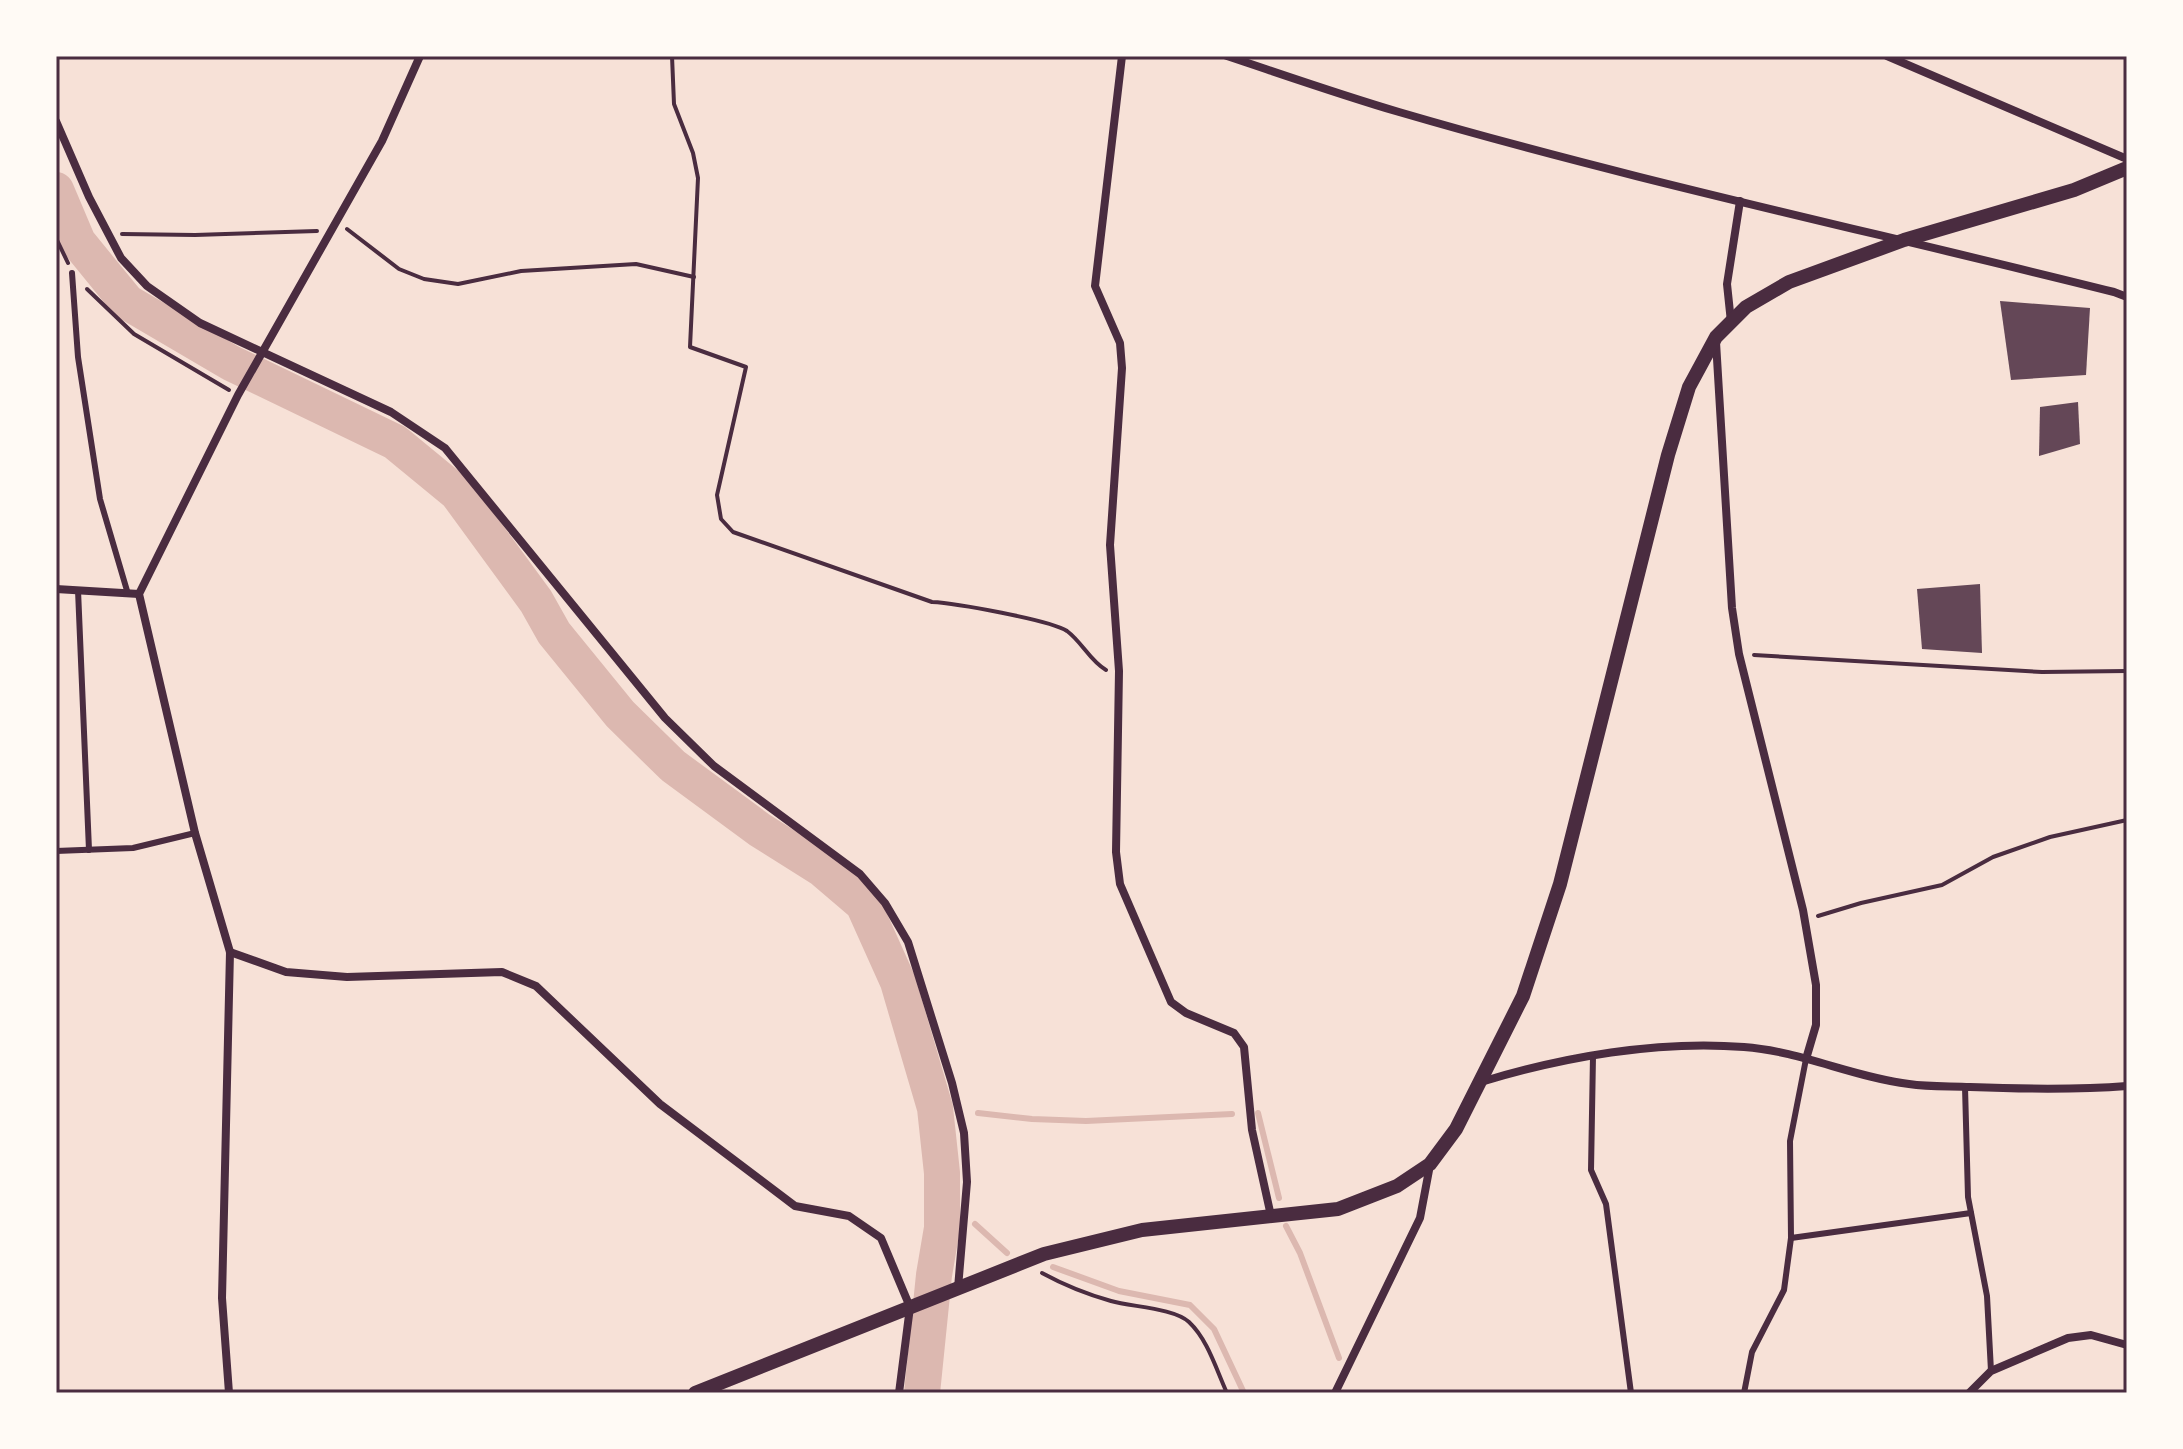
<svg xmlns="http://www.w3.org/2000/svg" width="2183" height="1449" viewBox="0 0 2183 1449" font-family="'Work Sans',sans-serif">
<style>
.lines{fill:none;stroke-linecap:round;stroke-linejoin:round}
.stream{stroke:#dcb8b0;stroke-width:6}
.river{stroke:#dcb8b0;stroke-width:36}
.building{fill:#644757}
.path{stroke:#4a2c40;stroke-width:4}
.service{stroke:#4a2c40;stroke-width:6}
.minor{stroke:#4a2c40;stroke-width:8}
.tertiary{stroke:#4a2c40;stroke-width:14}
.neatline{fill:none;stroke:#4a2c40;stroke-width:3}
</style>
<rect width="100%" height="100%" fill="#f7e1d7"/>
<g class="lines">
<g class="stream">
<path d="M978,1113L1032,1119L1086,1121L1232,1114"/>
<path d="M1258,1113L1279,1198"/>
<path d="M942,1173L951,1187"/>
<path d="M975,1224L1007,1253"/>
<path d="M1286,1226L1300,1253L1339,1358"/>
<path d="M1053,1267L1119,1291L1190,1305L1214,1329L1244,1393"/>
</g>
<path class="river" d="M56,190L78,242L127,302L231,363L395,442L457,493L536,601L554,633L620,714L673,766L760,830L822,869L863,904L898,982L935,1108L942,1173V1228L934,1275L922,1393"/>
</g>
<g class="building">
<path d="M2000,301L2090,308L2086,375L2011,380Z"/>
<path d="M2078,402L2080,444L2039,456L2040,407Z"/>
<path d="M1980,584L1982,653L1922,649L1917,589Z"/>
</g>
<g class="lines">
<g class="path">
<path d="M672,56L674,104L693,153L698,178L690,347L746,367L717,495L721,519L733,532L932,602C954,603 1051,620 1067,631C1082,642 1090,661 1106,670"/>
<path d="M347,229L399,269L424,279L458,284L521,271L636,264L694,277"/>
<path d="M122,234L195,235L317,231"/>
<path d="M56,238L68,263"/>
<path d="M87,289L134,334L229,390"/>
<path d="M1754,655L2042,672L2127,671"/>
<path d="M1818,916L1861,903L1942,885L1993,857L2050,837L2127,820"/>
<path d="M1042,1273C1064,1285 1086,1294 1111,1301C1132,1307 1174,1308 1189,1322C1208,1340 1216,1369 1227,1393"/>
</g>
<g class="service">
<path d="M72,273L78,357L100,499L128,594"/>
<path d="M78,590L89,850"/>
<path d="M56,851L133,848L195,833"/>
<path d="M1593,1056L1591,1170L1606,1204L1631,1393"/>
<path d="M1965,1087L1968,1197L1987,1296L1991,1371"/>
<path d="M1791,1238L1971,1213"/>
<path d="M1744,1393L1752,1352L1784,1290L1791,1238L1790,1141L1806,1059"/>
</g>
<g class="minor">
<path d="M1122,56L1095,286L1120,343L1122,368L1110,545L1119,671L1116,852L1120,884L1171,1002L1186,1013L1234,1033L1244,1047L1252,1130L1271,1216"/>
<path d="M1227,56C1284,75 1341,95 1399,112C1635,181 1875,232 2114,292L2127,297"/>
<path d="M1887,56L2127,159"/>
<path d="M56,121L89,197L121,258L147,286L200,323L391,412L445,448L665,718L714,766L860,874L885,903L908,942L952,1083L964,1133L967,1182L958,1288"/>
<path d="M1731,322L1727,284L1740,201"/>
<path d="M1716,342L1732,608L1739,654L1803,910L1816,985V1025L1806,1059"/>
<path d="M56,589L139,594"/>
<path d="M230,952L286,972L347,977L502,972L536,986L660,1104L795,1206L849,1216L881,1238L910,1307L899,1393"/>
<path d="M1481,1082C1563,1057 1658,1040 1744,1047C1800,1051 1853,1077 1909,1084C1929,1087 1950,1086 1970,1087C2022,1089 2075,1090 2127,1086"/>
<path d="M229,1393L222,1298L230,952L195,833L139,594L238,395L382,141L420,56"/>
<path d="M1335,1393L1420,1218L1430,1165"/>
<path d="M1969,1393L1991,1371L2068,1338L2091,1335L2127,1345"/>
</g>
<path class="tertiary" d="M695,1393L1044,1254L1142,1230L1338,1209L1397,1186L1430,1164L1456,1129L1523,996L1560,884L1668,455L1689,387L1716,337L1746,307L1789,282L1904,240L2074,190L2127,168"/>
</g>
<rect width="2183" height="1449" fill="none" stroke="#fffaf5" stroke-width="116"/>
<rect x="58" y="58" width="2067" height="1333" class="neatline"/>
</svg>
